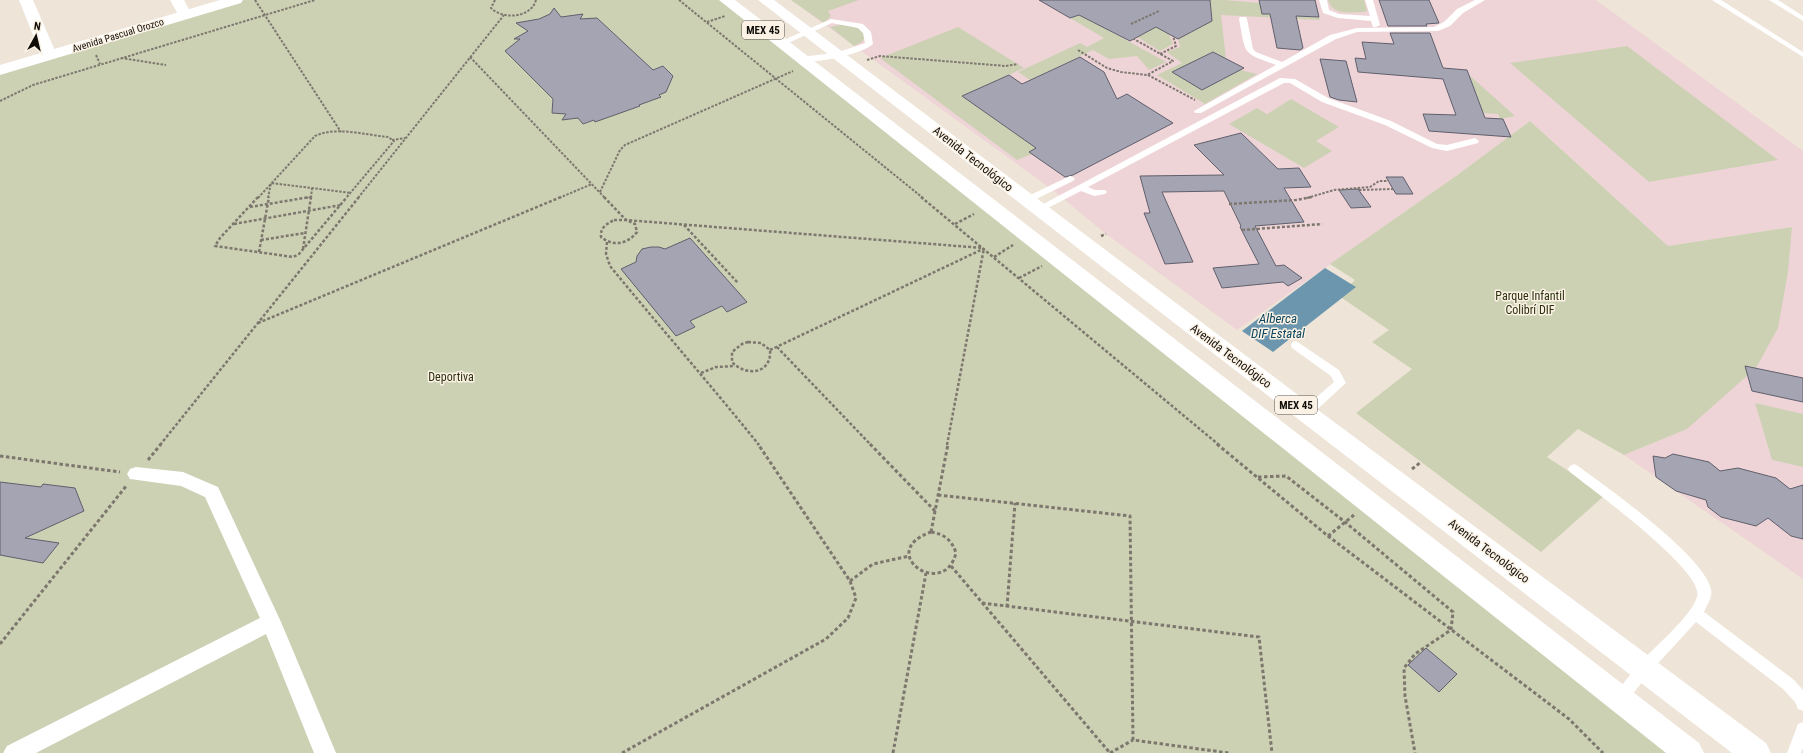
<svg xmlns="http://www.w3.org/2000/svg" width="1803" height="753" viewBox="0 0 1803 753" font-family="'Roboto Condensed',sans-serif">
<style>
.education{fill:#efd4d7}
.green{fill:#ccd1b4}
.water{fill:#6c96ad}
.building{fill:#a5a4b3;stroke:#605f6c}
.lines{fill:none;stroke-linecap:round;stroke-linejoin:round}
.path-far2{stroke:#7d776e;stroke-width:2;stroke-dasharray:2.5 1.5;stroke-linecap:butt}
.path-far1{stroke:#7d776e;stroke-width:2.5;stroke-dasharray:3 2;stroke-linecap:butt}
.path{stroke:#7d776e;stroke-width:3;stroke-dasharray:3.5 2.5;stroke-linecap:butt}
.service{fill:#fff;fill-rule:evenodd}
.pedestrian{fill:#fff;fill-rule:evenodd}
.minor{fill:#fff;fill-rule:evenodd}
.secondary{fill:#fff;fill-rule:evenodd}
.primary{fill:#fff;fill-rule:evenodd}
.labels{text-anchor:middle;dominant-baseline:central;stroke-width:3;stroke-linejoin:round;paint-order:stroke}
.far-street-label{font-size:10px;fill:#110e0a;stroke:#fbf2e5}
.shield{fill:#fbf2e5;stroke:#57524c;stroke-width:1}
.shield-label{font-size:11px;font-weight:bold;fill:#110e0a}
.street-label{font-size:12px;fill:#110e0a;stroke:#fbf2e5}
.park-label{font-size:12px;fill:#2b2f0d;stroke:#fbf2e5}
.water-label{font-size:13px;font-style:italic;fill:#0a455d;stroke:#fbf2e5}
</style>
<rect width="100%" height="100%" fill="#eee4d7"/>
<path class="education" d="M791,0H1596L1803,151V579L1624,455L1687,429L1792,227L1668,246L1530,121L1456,176L1237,330L1106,234L1054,191Z"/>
<g class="green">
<path d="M236,0H727L1685,753H0V70Z"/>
<path d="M791,0H859L828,11L831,16L824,23Z"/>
<path d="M1171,0H1225L1260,3L1263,14L1319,17L1320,20L1221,15L1226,59L1213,52L1172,72L1202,90L1240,70L1257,74L1205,104L1157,75L1182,63L1167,52L1180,47L1178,39L1200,27L1169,34L1173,44L1160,51L1137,37Z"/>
<path d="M1328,0H1364L1367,11L1363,12C1349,12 1333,16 1328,0Z"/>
<path d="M1095,7V23L1166,62L1149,70L1137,56L1109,59L1093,50L1030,80L1018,72L1080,43L1087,47L1104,38L1070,18Z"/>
<path d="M840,25C850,25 861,26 865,37L862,42L854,46L830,27Z"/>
<path d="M958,27L1024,68L962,96L1017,135L1059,113L1079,127L1030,151L1032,154L1017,160L880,58Z"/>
<path d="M1627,46L1778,160L1649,182L1510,63Z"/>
<path d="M1468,74L1515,116L1500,119L1498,114L1483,113Z"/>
<path d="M1291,99L1339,127L1316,141L1332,151L1304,168L1229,124L1257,108L1267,114Z"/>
<path d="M1530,121L1668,246L1792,227L1788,272L1778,328L1756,368L1687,429L1624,455L1578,429L1547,457L1605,495L1541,552L1356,413L1412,369L1372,342L1389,330L1339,296L1355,280L1330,264L1456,176Z"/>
<path d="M1755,403L1803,414V467L1772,460Z"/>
</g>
<path class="water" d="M1325,268L1356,287L1273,352L1242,331Z"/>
<g class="building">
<path d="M1039,0H1210L1212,21L1178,39L1156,27L1130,41L1079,15L1070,18Z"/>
<path d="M1259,0H1315L1319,17L1296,16L1303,48L1300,50L1277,48L1270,14H1262Z"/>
<path d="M1379,0H1429L1439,23L1426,24L1427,26H1388Z"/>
<path d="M554,8L561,17L583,14L580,19L597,18L653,70L663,66L673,76L666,92L659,95L661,97L639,105L640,106L595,122L594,120L583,124L578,118L562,120L566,114L552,113L553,99L505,51L520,39H514L528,31L516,23L539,19L550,14Z"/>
<path d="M1390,33H1430L1443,68L1467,70L1485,118L1503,119L1511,137L1429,131L1423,114L1456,115L1443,79L1358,72L1355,58L1366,59L1362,42L1394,44Z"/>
<path d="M1213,52L1244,68L1202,90L1172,72Z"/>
<path d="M1080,57L1104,72L1117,99L1127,94L1173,123L1073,175L1065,177L1029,152L1036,148L962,96L1009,75L1022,84Z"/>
<path d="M1320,59L1346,61L1357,102L1339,100L1330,97Z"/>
<path d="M1241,133L1278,169L1299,168L1311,187L1284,188L1304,222L1255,226L1276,266L1284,265L1302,278L1288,286L1283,282L1222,288L1213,268L1259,264L1240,227L1241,226L1224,191L1162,192L1193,262L1165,264L1144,213H1150L1140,176L1224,175L1194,145Z"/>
<path d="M1386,177H1403L1413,194H1396Z"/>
<path d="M1358,189L1371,207L1351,208L1339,190Z"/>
<path d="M690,238L747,302L727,312L722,306L690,321L695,327L676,336L621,269L636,262L637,256L642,249L651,247H659L665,249Z"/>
<path d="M1745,366L1803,378V402L1752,391Z"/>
<path d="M1673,454L1709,462L1720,471L1738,468L1776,478L1790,489L1803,485V539L1791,536L1768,518L1756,526L1721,517L1708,507L1706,500L1676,491L1656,477L1653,456L1665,458Z"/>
<path d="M0,482L41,487L43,484L75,488L84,511L25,538L59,543L43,563L0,555Z"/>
<path d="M1426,648L1457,674L1439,692L1408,665Z"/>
</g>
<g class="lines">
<g class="path-far2">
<path d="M255,0L341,132"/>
<path d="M495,0L491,8C503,20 531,18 536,0"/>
<path d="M679,0L923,198"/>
<path d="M707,22L725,16"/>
<path d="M1131,24L1159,11"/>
<path d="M1078,50L1107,68L1121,72L1147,75L1173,61L1134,39"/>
<path d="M1160,54L1176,46L1173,36"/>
<path d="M96,55L100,64"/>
<path d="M470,57L605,198"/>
<path d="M121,58L166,65"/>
<path d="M867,60L880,56L1006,66L1018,64"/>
<path d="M1148,75L1195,100"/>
<path d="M0,101L33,85L315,0"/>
<path d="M392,140L405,138"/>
<path d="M1359,190L1393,189"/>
<path d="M600,192L620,150L625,145L793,71"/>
<path d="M258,198L315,136C335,126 366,135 388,137L394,141L346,198"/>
<path d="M268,198L271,183L351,193"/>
<path d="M306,198L310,197"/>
<path d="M311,198L312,188"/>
<path d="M358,198L504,15"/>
<path d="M559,198L592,184"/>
<path d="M1307,198L1334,190L1370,187L1379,181H1389"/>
</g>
<g class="path-far1">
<path d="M258,197L220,238L215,246L293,257L299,254L347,197"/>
<path d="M604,197L626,220L983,248"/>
<path d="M921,197L1219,445"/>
<path d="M1229,204L1296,200L1312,197"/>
<path d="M250,207L310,197"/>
<path d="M614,220H626L635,224L637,232C628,244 613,247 601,237C600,227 607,224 614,220Z"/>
<path d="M234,224L341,205"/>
<path d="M955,224L974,214"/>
<path d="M684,225L738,283"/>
<path d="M1242,230L1322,224"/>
<path d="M1101,236L1106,234"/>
<path d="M261,240L305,233"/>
<path d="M607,242L606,254L610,266C659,326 710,384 759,445"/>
<path d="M303,249L311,197"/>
<path d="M259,252L269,197"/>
<path d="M994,257L1013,245"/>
<path d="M1019,278L1042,266"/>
<path d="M258,323L561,197"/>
<path d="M748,342L761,343L770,350C772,374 746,377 732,362V352L742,344Z"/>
<path d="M777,347L871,445"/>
<path d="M770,350L983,249"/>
<path d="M701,373L716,367L735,366"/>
<path d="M160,445L359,197"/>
<path d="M947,445L984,248"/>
</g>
<g class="path">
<path d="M870,444L935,511"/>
<path d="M1217,444L1328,536L1569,719L1603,753"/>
<path d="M0,456L120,472"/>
<path d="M148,460L161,444"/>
<path d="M1412,469L1421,462"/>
<path d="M1258,477L1286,476L1345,522L1453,612L1451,630L1415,654L1404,668L1405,696L1415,753"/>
<path d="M938,495L1130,516L1133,740L1229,753"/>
<path d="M931,532L948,444"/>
<path d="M931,532C944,534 952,540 956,553C944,601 874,552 931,532Z"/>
<path d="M1328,536L1354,515"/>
<path d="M951,566L1110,753"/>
<path d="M850,581L873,564L909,556"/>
<path d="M982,603L1259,637L1272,753"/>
<path d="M1007,607L1015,503"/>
<path d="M0,644L127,485"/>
<path d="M622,753L826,639L848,618L856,598L850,581L758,444"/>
<path d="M893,753L926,573"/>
<path d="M1110,753L1133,740"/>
</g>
<g class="service">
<path d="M1319,0H1327L1329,10L1339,14L1370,16L1365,0H1373L1380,25L1376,27H1373L1371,21L1338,18L1323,13Z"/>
<path d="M1475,0H1485L1463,13L1450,26L1438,31L1357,32L1336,39L1201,113H1195L1194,111L1276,65C1241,52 1246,55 1239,19L1240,17H1246L1247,19L1253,49L1256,52L1282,62L1330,35L1357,28L1434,27L1444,22L1457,9Z"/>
<path d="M1712,0H1721L1803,52V57Z"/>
<path d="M1769,0H1778L1803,16V21Z"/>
<path d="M831,19L863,24L871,32L873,44C861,55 814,64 798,61V57L836,53L865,43L863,33L858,28L832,23L784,45H778L777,43Z"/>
<path d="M1280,78L1295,79L1328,98L1391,121L1437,144L1447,145L1475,138L1479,141L1478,143L1447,151L1432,148L1385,125L1322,102L1290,83H1284L1088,187L1095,190H1105L1107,192L1105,194L1094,196L1081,191L1042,211L1039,212L1034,209Z"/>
<path d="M1070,176L1073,177L1075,179L1073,181L1030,202H1024L1022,200L1024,198Z"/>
<path d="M1296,341L1339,370L1346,383L1310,416L1306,417L1302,416L1300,413L1302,410L1334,382L1331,376L1292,348L1291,345L1292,342Z"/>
<path d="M1574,464L1578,466C1608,488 1703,555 1711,589C1713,597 1707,605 1704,612L1793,679L1803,690V711L1798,709L1795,702L1783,689L1696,622L1650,672L1625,704L1620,706L1615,704L1613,699L1615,694C1623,684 1631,673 1640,663C1655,646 1690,618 1697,597C1706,572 1591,489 1570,472L1568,469L1570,466Z"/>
<path d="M1803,722V748L1801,753H1787L1798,724Z"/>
</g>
<path class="pedestrian" d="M136,467L183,472L218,487L281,622L336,753H314L266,634L36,753H3L7,746L260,618L205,497L181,486L130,479L127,474L130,469Z"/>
<g class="minor">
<path d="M19,0H33L57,55L54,58L49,60L44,58L41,55Z"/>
<path d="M170,0H184L192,15L190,18L185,19L180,18Z"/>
</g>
<path class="secondary" d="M220,0H243L241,3L0,75V65Z"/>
<g class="primary">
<path d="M719,0H735L1699,743L1704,753H1666Z"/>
<path d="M758,0H774L1314,407L1766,743L1771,753H1732L1298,419Z"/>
</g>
</g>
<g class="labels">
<g class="far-street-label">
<text transform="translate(118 35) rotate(-17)">Avenida Pascual Orozco</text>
</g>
<g class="shield">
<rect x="742" y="21" width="42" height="18" rx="3"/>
<rect x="1275" y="396" width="42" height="18" rx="3"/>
</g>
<g class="shield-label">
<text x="763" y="30">MEX 45</text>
<text x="1296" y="405">MEX 45</text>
</g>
<g class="street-label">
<text transform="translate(973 159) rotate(38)">Avenida Tecnológico</text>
<text transform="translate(1231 356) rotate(37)">Avenida Tecnológico</text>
<text transform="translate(1489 551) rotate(37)">Avenida Tecnológico</text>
</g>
<g class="park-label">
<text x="1530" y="296">Parque Infantil<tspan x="1530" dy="14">Colibrí DIF</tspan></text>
<text x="451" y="377">Deportiva</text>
</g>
<g class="water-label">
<text x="1278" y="318">Alberca<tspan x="1278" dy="15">DIF Estatal</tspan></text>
</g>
</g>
<g transform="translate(36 36) rotate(8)" stroke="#fbf2e5" stroke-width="3" paint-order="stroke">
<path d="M0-3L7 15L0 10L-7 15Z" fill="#110e0a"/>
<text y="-6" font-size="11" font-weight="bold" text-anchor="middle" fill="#110e0a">N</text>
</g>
</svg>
